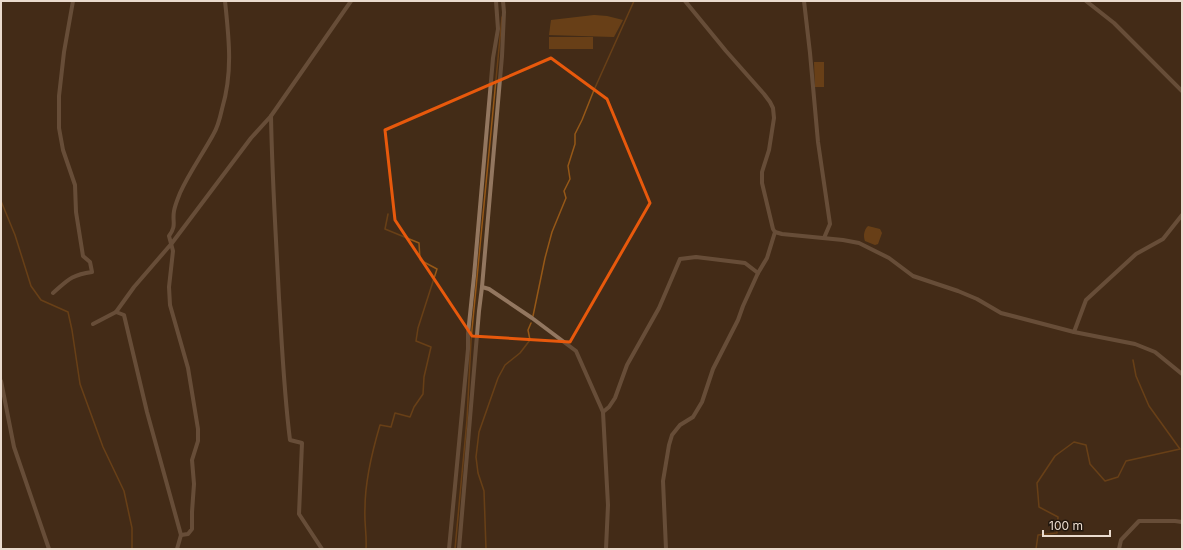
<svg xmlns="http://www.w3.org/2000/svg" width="1183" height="550" viewBox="0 0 1183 550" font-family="Inter,sans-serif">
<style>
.water{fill:#965817}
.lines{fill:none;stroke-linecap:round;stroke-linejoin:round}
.stream{stroke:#965817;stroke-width:1.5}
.minor{stroke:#937760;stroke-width:4}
.marked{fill:none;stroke:#e8590c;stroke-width:3;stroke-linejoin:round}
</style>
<rect width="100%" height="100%" fill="#432c17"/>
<g class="water">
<path d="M594,15L607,16L623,20L614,37L549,35L551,20Z"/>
<rect x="549" y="37" width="44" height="12"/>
<path d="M814,62H824V87H815Z"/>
<path d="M868,226L880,229L882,233L878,244L875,245L865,241C863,236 864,230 868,226Z"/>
</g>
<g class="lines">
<g class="stream">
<path d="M1,201L15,235L31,286L41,300L68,312L72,330L80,384L103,447L124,491L132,528V549"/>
<path d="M533,316L545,258L552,232L566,198L564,191L570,179L568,166L575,144V134L582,120L594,90L634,1"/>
<path d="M366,549C367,534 364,523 365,508C365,480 372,452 380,425L391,427L395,413L410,417L414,407L423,394L424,377L431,347L416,341L418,328L437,269L420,260L419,243L385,229L388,214"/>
<path d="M455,549L467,420L471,340L502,17"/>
<path d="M486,549L484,491L478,473L476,457L479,432L498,378L505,365L520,353L530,340L528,330L531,323"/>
<path d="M1036,549L1038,535L1057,533L1058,517L1039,507L1037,483L1055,456L1074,442L1086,445L1090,464L1105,481L1118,477L1126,461L1180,449L1149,406L1136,376L1133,360"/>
</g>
<g class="minor">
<path d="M804,1L810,53L818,142L830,224L824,238"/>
<path d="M1086,1L1114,23L1182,91"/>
<path d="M271,116C272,177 276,237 279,298C282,346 284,393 290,440L302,443L299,514L322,549"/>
<path d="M775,232L782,234L843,240L859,243L889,258L913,276L958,291L977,299L1001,313L1074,332L1135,344L1155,352L1182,374"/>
<path d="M482,287L489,289L532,318L576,351L603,412L608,505L606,549"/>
<path d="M53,293C68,280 71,275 92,272L90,262L83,256L76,212L75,185L63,150L59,128V96L64,52L73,1"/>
<path d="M116,312L124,315L147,412L181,535L177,549"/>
<path d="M93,324L116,312L134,287L172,243L251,138L271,116L351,1"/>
<path d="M1074,332L1086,300L1136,254L1163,239L1182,215"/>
<path d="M1,381L14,447L49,549"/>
<path d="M603,412L609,407L615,398L627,365L659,308L680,259L696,257L745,263L758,273"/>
<path d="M181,535L188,534L192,529V512L194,484L192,460L198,441V429L188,368L170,305L169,287L173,251L169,236C177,225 172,222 174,211C175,205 178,198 180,193C189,173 202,155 213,135C218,127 220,118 222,109C233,72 229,39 225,1"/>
<path d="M449,549L468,349V334L474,276L493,58L498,29L496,1"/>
<path d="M459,549L479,311L482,287L502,56L504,12L503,1"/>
<path d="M666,549L663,481L669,445L672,435L680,425L693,417L702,402L713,369L738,320L743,306L758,273L767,258L775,232L773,229L762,183V172L769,150L774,118L773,108L770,102L764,94L726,51L685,1"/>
<path d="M1119,549L1121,540L1139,521H1175L1182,522"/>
</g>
</g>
<path d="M0 0H1183V550H0ZM551,58L607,99L650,203L570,342L472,336L395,220L385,130Z" fill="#432c17" fill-opacity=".55" fill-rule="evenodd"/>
<path class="marked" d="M551,58L607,99L650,203L570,342L472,336L395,220L385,130Z"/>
<rect width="1183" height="550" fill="none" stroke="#eadbce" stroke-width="4"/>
<path d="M1043 530v6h67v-6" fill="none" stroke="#eadbce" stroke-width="2"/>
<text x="1049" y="530" font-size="12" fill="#eadbce" stroke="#22170e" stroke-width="3" paint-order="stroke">100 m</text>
</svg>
